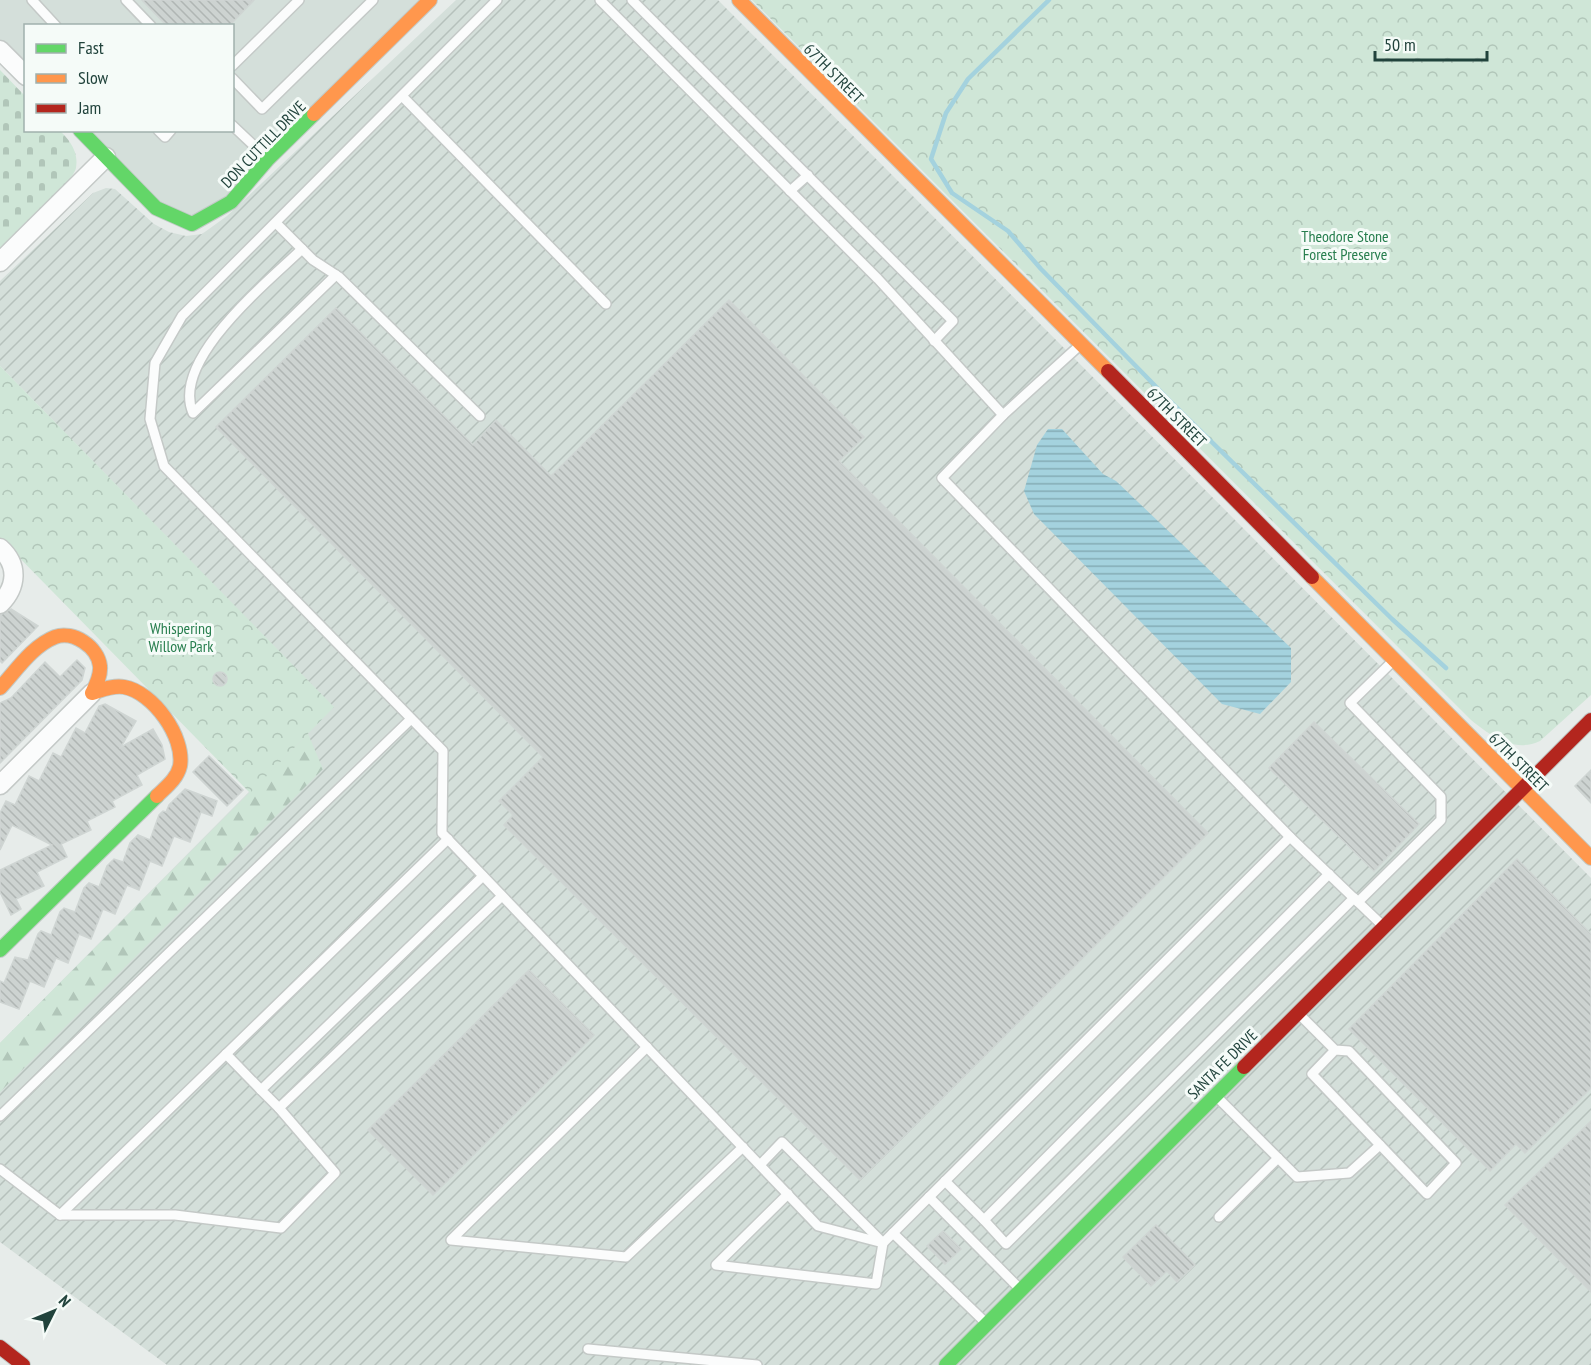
<svg xmlns="http://www.w3.org/2000/svg" width="1591" height="1365" viewBox="0 0 1591 1365" font-family="'PT Sans Narrow',sans-serif">
<style>
.built{fill:#d4dfda}
.industrial{fill:url(#industrial-furrows)}
.forest{fill:url(#forest-firs)}
.cemetery{fill:url(#cemetery-stones)}
.park{fill:url(#park-crowns)}
.water{fill:url(#water-rules)}
.lines{fill:none;stroke-linecap:round;stroke-linejoin:round}
.stream{stroke:#a4d2de;stroke-width:4.5}
.building{fill:url(#building-back-hatch);stroke:#cfd5d3;stroke-width:1.5}
.lane-casing{stroke:#c4c9c7;stroke-width:12}
.street-casing{stroke:#c4c9c7;stroke-width:21}
.fast-casing{stroke:#c2cac7;stroke-width:16}
.slow-casing{stroke:#c2cac7;stroke-width:16}
.jam-casing{stroke:#c2cac7;stroke-width:16}
.lane{stroke:#fbfcfc;stroke-width:9}
.street{stroke:#fbfcfc;stroke-width:18}
.fast{stroke:#63d668;stroke-width:14}
.slow{stroke:#ff974d;stroke-width:14}
.jam{stroke:#b3261e;stroke-width:14}
.labels{text-anchor:middle;dominant-baseline:central;stroke-width:6;stroke-linejoin:round;paint-order:stroke}
.street-label{font-size:16px;fill:#21433c;stroke:#f5fbf8}
.park-label{font-size:16px;fill:#277e4e;stroke:#f5fbf8}
</style>
<defs>
<pattern id="industrial-furrows" width="10" height="10" patternUnits="userSpaceOnUse" patternTransform="scale(1.5)"><rect width="10" height="10" fill="#d4dfda"/><path d="M-1 1l2-2M0 10L10 0M9 11l2-2" fill="none" stroke="#b6c1bc"/></pattern>
<pattern id="forest-firs" width="22" height="20" patternUnits="userSpaceOnUse" patternTransform="scale(1.5)"><rect width="22" height="20" fill="#cfe6d7"/><path d="M5 1l3.5 6h-7zM16 11l3.5 6h-7z" fill="#b1c6b9"/></pattern>
<pattern id="cemetery-stones" width="16" height="16" patternUnits="userSpaceOnUse" patternTransform="scale(1.5)"><rect width="16" height="16" fill="#cfe6d7"/><path d="M2 7V4a2 2 0 0 1 4 0v3zM10 15v-3a2 2 0 0 1 4 0v3z" fill="#b1c6b9"/></pattern>
<pattern id="park-crowns" width="20" height="18" patternUnits="userSpaceOnUse" patternTransform="scale(1.5)"><rect width="20" height="18" fill="#cfe6d7"/><path d="M2 6a3 3 0 1 1 6 0M12 15a3 3 0 1 1 6 0" fill="none" stroke="#b1c6b9"/></pattern>
<pattern id="water-rules" width="6" height="5" patternUnits="userSpaceOnUse" patternTransform="scale(1.5)"><rect width="6" height="5" fill="#a4d2de"/><path d="M0 2.5h6" fill="none" stroke="#85acb5"/></pattern>
<pattern id="building-back-hatch" width="6" height="6" patternUnits="userSpaceOnUse" patternTransform="scale(1.5)"><rect width="6" height="6" fill="#cdd3d1"/><path d="M-1 5l2 2M0 0l6 6M5-1l2 2" fill="none" stroke="#b0b6b4"/></pattern>
</defs>
<rect width="100%" height="100%" fill="#e7ecea"/>
<path class="built" d="M0,0H429L230,198L190,218L157,202L86,131L232,130V26H26L25,70L0,44Z"/>
<path class="industrial" d="M456,0H718L1591,878V1365H167L0,1242V1043L333,707L0,366V281L93,193L106,188L115,189L154,224L169,232L186,236L202,234L227,216Z"/>
<path class="forest" d="M308,734L323,769L0,1092V1043Z"/>
<path class="cemetery" d="M0,70L25,96L26,130L60,131C70,140 79,153 76,168C72,185 15,234 0,249Z"/>
<g class="park">
<path d="M752,0H1591V695L1540,741C1514,753 1492,737 1471,720Z"/>
<path d="M0,366L334,707L250,793L0,538Z"/>
</g>
<path class="water" d="M1048,429H1062L1103,474L1116,481L1291,648V682L1260,714L1222,704L1034,514L1024,491L1037,445Z"/>
<g class="lines">
<path class="stream" d="M1049,0L968,79L946,113L931,159L952,193L1008,231L1041,269L1170,401L1392,619L1446,668"/>
</g>
<g class="building">
<path d="M142,0H254L229,26H167Z"/>
<path d="M729,300L864,437L839,461L1208,833L860,1180L504,825L513,815L499,801L543,757L216,427L336,308L473,445L496,420L551,476Z"/>
<path d="M11,609L38,626L2,663L0,661V615Z"/>
<path d="M77,660L85,668L82,680L0,763V703L11,698L45,662L60,677Z"/>
<circle cx="220" cy="679" r="7"/>
<path d="M105,704L136,721L121,747L153,729L162,745L165,759L137,775L142,785L112,801L115,807L87,821L91,830L61,844L67,857L37,872L44,886L16,899L21,909L11,915L0,892V870L52,845L12,825L0,850V813L6,801L15,805L29,776L39,781L53,753L61,757L76,728L85,733L99,706Z"/>
<path d="M1314,722L1419,824L1374,871L1269,768Z"/>
<path d="M209,756L243,790L227,806L193,772Z"/>
<path d="M1591,770V803L1575,786Z"/>
<path d="M185,789L217,801L212,816L201,812L190,842L174,836L162,866L150,861L139,890L127,885L115,914L103,909L91,939L79,934L68,963L56,958L44,987L30,981L19,1009L0,1002V981L4,983L15,957L28,960L38,934L41,931L51,935L60,912L64,908L75,912L84,888L89,883L99,887L107,866L114,859L123,862L130,843L138,835L150,840L159,815L163,811L166,812L169,805Z"/>
<path d="M1517,859L1591,934V1088L1525,1153L1516,1144L1490,1171L1349,1029Z"/>
<path d="M529,970L594,1035L433,1195L368,1130Z"/>
<path d="M1591,1121V1292L1505,1205Z"/>
<path d="M1156,1225L1195,1265L1177,1282L1167,1271L1151,1286L1123,1257Z"/>
<path d="M943,1231L961,1249L945,1264L927,1246Z"/>
</g>
<g class="lines">
<defs>
<g id="lane">
<path d="M32,0L56,26"/>
<path d="M126,0L151,26"/>
<path d="M497,0L182,316L155,363L150,419L164,466L443,751L442,833L818,1226L883,1243L1290,837L1383,926"/>
<path d="M600,0L878,279L1003,415L1079,346"/>
<path d="M632,0L953,321L934,341"/>
<path d="M232,66L299,0"/>
<path d="M232,78L262,109L373,0"/>
<path d="M402,96L606,304"/>
<path d="M232,125L268,159"/>
<path d="M158,130L165,137L171,130"/>
<path d="M790,191L808,175"/>
<path d="M276,223L313,260L339,277L480,416"/>
<path d="M302,249C269,281 170,360 193,413L336,275"/>
<path d="M1003,415L942,478L1290,837"/>
<path d="M483,876L261,1090L279,1108L502,896"/>
<path d="M1358,902L1441,820V797L1350,703L1393,661"/>
<path d="M1299,1014L1335,1050L1312,1074L1427,1194L1456,1163L1349,1051L1335,1050"/>
<path d="M647,1047L451,1240L626,1257L743,1147"/>
<path d="M226,1054L261,1090"/>
<path d="M1216,1096L1297,1177L1349,1173L1380,1145"/>
<path d="M0,1116L411,719"/>
<path d="M760,1165L782,1142L883,1243L876,1284L716,1265L788,1194"/>
<path d="M0,1169L60,1215L448,839"/>
<path d="M945,1181L984,1220L1329,874"/>
<path d="M929,1197L1020,1289"/>
<path d="M60,1215H175L281,1228L335,1173L279,1108"/>
<path d="M1219,1217L1278,1158"/>
<path d="M984,1220L1006,1244L1354,898"/>
<path d="M893,1233L986,1323"/>
<path d="M588,1349L757,1365"/>
</g>
<g id="street">
<path d="M0,50L26,76"/>
<path d="M0,262L106,157"/>
<path d="M0,548C19,565 17,587 0,604"/>
<path d="M0,785L92,693"/>
</g>
<g id="fast">
<path d="M80,130L156,208L192,224L231,202L268,159L314,114"/>
<path d="M0,950L157,796"/>
<path d="M946,1365L1244,1067"/>
</g>
<g id="slow">
<path d="M739,0L1108,371"/>
<path d="M314,114L430,0"/>
<path d="M1312,577L1591,858"/>
<path d="M0,688C16,671 32,646 55,637C73,630 98,647 100,666C101,676 96,685 92,693C102,690 113,685 124,687C153,692 185,737 180,766C177,779 166,787 157,796"/>
</g>
<g id="jam">
<path d="M1108,371L1312,577"/>
<path d="M1244,1067L1591,720"/>
<path d="M0,1347L23,1365"/>
</g>
</defs>
<use href="#lane" class="lane-casing"/>
<use href="#street" class="street-casing"/>
<use href="#fast" class="fast-casing"/>
<use href="#slow" class="slow-casing"/>
<use href="#jam" class="jam-casing"/>
<use href="#lane" class="lane"/>
<use href="#street" class="street"/>
<use href="#fast" class="fast"/>
<use href="#slow" class="slow"/>
<use href="#jam" class="jam"/>
</g>
<g class="labels">
<g class="street-label">
<text transform="translate(834 73) rotate(45)">67TH STREET</text>
<text transform="translate(263 144) rotate(-46)">DON CUTTILL DRIVE</text>
<text transform="translate(1177 417) rotate(45)">67TH STREET</text>
<text transform="translate(1519 762) rotate(45)">67TH STREET</text>
<text transform="translate(1222 1064) rotate(-45)">SANTA FE DRIVE</text>
</g>
<g class="park-label">
<text x="1345" y="236">Theodore Stone<tspan x="1345" dy="18">Forest Preserve</tspan></text>
<text x="181" y="628">Whispering<tspan x="181" dy="18">Willow Park</tspan></text>
</g>
</g>
<rect x="24" y="24" width="210" height="108" fill="#f5fbf8" stroke="#a0b1ad" stroke-width="1.5"/>
<rect x="36" y="44" width="30" height="9" fill="#63d668" stroke="#a0b1ad" stroke-width="1.5"/>
<text x="78" y="54" font-size="18" fill="#21433c">Fast</text>
<rect x="36" y="74" width="30" height="9" fill="#ff974d" stroke="#a0b1ad" stroke-width="1.5"/>
<text x="78" y="84" font-size="18" fill="#21433c">Slow</text>
<rect x="36" y="104" width="30" height="9" fill="#b3261e" stroke="#a0b1ad" stroke-width="1.5"/>
<text x="78" y="114" font-size="18" fill="#21433c">Jam</text>
<g transform="translate(54 1311) rotate(47)" stroke="#f5fbf8" stroke-width="4.5" paint-order="stroke">
<path d="M0-4.5L10 22L0 15L-10 22Z" fill="#21433c"/>
<text y="-9" font-size="16" font-weight="bold" text-anchor="middle" fill="#21433c">N</text>
</g>
<path d="M1375 51v9h112v-9" fill="none" stroke="#21433c" stroke-width="3"/>
<text x="1384" y="51" font-size="18" fill="#21433c" stroke="#f5fbf8" stroke-width="4.5" paint-order="stroke">50 m</text>
</svg>
